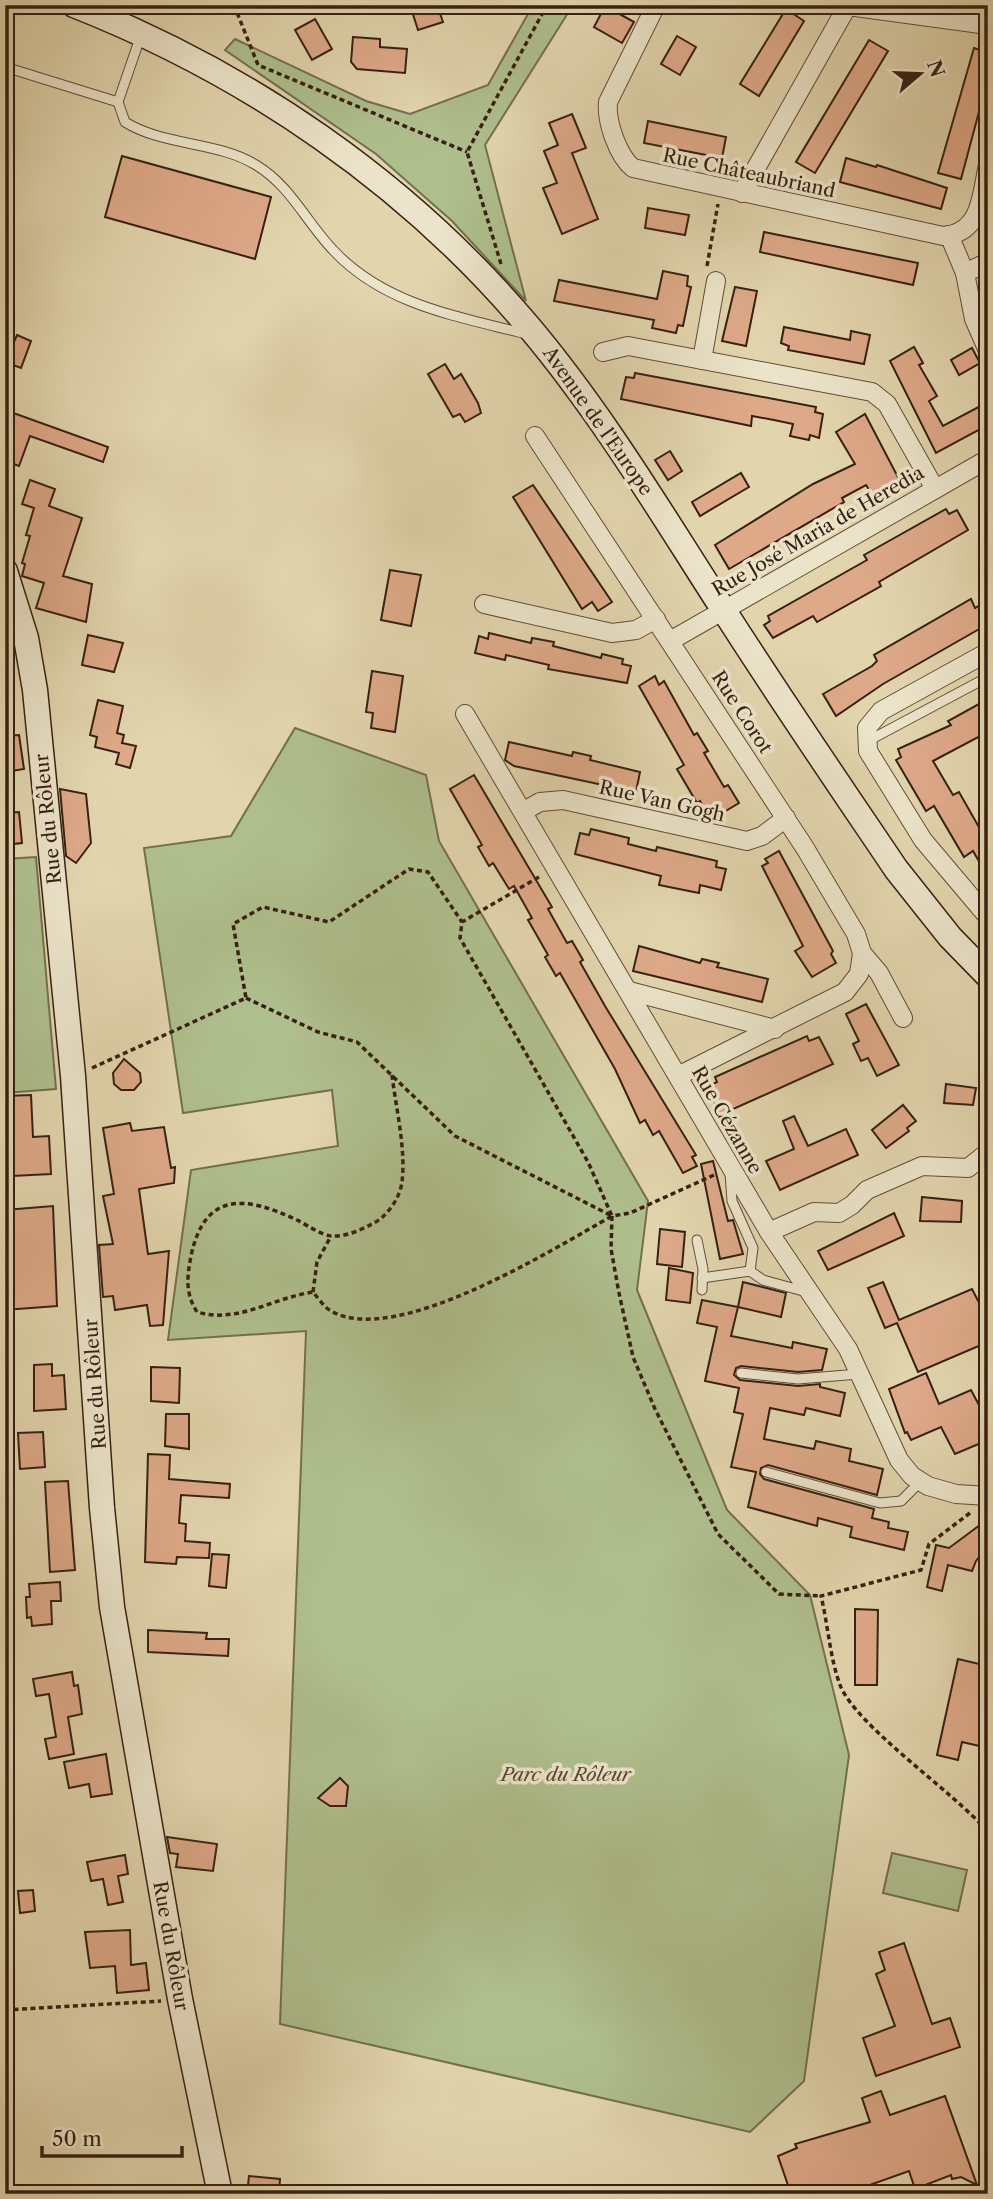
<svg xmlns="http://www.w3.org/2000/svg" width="993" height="2199" viewBox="0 0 993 2199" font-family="'Libre Caslon Text',serif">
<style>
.green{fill:#afbe8d;stroke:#736f50;stroke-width:2}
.building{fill:#dea989;stroke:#372012;stroke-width:2}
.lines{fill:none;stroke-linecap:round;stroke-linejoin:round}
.lane-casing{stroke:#624d39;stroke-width:11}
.street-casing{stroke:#624d39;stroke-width:20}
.secondary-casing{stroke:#372012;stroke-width:27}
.path{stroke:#372012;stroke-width:3.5;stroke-dasharray:5 3.5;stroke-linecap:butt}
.lane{stroke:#ece4ca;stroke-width:9}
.street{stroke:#ece4ca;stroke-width:18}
.secondary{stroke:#ece4ca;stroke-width:24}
.labels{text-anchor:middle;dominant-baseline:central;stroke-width:7;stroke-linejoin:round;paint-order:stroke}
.street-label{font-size:19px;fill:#372012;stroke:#ece4ca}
.park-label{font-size:19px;font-style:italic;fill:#554831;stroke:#ece4ca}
</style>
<rect width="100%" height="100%" fill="#e2d5ae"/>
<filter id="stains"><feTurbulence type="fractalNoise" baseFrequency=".00286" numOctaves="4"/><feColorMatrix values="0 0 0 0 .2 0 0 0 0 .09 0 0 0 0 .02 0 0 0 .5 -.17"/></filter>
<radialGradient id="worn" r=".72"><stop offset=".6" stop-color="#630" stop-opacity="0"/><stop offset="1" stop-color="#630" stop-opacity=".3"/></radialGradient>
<g class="green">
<path d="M533,5H573L485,145L526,301L452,221L376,154L225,50L235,39L366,101L410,114L488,85Z"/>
<path d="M295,728L426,775L439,841L648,1201L637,1290L727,1510L810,1595L849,1755L804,2081L750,2132L280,2024L306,1331L168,1340L191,1170L338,1146L332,1090L183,1113L144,848L231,836Z"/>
<path d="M36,857L56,1089L5,1093V859Z"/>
<path d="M892,1853L967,1870L958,1911L883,1893Z"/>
</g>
<g class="building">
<path d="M419,5H437L443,22L418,30L411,8Z"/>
<path d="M605,6L634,22L622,43L594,27Z"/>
<path d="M786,9L804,21L759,96L740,84Z"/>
<path d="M315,19L332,49L312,60L295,30Z"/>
<path d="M677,36L696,47L680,75L661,64Z"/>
<path d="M353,37L380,39V47L407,49L405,73L357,69L351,62Z"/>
<path d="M869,40L888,51L815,173L796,162Z"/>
<path d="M974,48L988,53V78L961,179L938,173Z"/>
<path d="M572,114L586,148L572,153L598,219L562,234L543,188L557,183L544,151L558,145L549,123Z"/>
<path d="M648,121L726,137L722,158L644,143Z"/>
<path d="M122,156L271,197L255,259L105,217Z"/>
<path d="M846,158L876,167L877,165L947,188L941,209L840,182Z"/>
<path d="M648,208L689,215L685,235L645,228Z"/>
<path d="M764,232L918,263L913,285L760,252Z"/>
<path d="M663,271L688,276L687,286L691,287L683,326L678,325L676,333L652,328L654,320L554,301L559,280L657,299Z"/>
<path d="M735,287L757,291L746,346L722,341Z"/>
<path d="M784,327L850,340L851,331L870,335L864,364L788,350L789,346L781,343Z"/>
<path d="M17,335L31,341L21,368L5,362Z"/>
<path d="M914,347L923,363L919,365L937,396L929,401L943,426L988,402V425L936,453L890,361Z"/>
<path d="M972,348L980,363L959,375L951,360Z"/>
<path d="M445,364L454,379L461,374L478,403L481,413L465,422L460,414L453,417L428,374Z"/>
<path d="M635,373L816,407L815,412L823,414L819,438L810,435L809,440L790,436L793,424L774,420L752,416L751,426L621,399L626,377L634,378Z"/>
<path d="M5,410L108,447L103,462L30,436L19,466L5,461Z"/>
<path d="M865,414L900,481L873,496L866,485L842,498L844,502L729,569L715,545L813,484L855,464L836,432Z"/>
<path d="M670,451L682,471L668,480L655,460Z"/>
<path d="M741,473L749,487L700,516L692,502Z"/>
<path d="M30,480L55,489L49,506L82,518L63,576L92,584L86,622L36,608L44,583L22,576L25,564L22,563L30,536L26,535L34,508L22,504Z"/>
<path d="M533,485L612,602L598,611L592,602L582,609L513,497Z"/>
<path d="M946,509L949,514L957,510L968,530L879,582L881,586L817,622L813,616L773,638L764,625L770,621L768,616L867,560L864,555Z"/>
<path d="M390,570L421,575L411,626L381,620Z"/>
<path d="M971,599L975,608L988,600V624L883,684L836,716L823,694L872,666L877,661L874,655Z"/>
<path d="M489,633L531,643L532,638L554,642L553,646L601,658L602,654L623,659L622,664L631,666L627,683L548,669L549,665L506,655L505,660L475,653L479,636L488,639Z"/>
<path d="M88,635L123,643L114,672L82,665Z"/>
<path d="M372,671L403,676L395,732L371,728L373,713L366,712Z"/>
<path d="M655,676L659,685L664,681L694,735L697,733L708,751L704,753L724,787L728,785L739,803L714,818L707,814L700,801L697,803L677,769L684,765L639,686Z"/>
<path d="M988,699V732L933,761L953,795L959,792L988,843V877L973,851L964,857L934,806L926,811L896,760L901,757L898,749L951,725L948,721Z"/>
<path d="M98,700L123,706L117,733L124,735L122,743L136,746L130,768L116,764L119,753L95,747L97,737L90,735Z"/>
<path d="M19,735L24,769L5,772V736Z"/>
<path d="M509,742L572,756L573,752L591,756L590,760L640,772L636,792L514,766L505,760Z"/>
<path d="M474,775L552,907L548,909L567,943L572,941L583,960L580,962L605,1006L696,1155L692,1157L697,1166L683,1173L659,1131L653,1135L645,1120L640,1123L615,1069L560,973L556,976L545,957L548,955L528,920L532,918L514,886L509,889L493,863L489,866L478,847L482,845L450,789Z"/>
<path d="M60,789L86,794L91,843L76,863L66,856Z"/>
<path d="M19,812L22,843L5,845V813Z"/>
<path d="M591,829L629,838L628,844L656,851L657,847L717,861L716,867L726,869L721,890L700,885L699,893L659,885L661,876L575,854L580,833L589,835Z"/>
<path d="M779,851L833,951L831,954L836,963L812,977L795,951L803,946L762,866L768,863L765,859Z"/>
<path d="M639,946L700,963L702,959L719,963L717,967L768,979L762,1002L633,971Z"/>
<path d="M866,1004L899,1065L877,1076L868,1058L861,1061L853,1044L859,1041L846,1014Z"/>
<path d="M807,1036L809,1041L819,1037L833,1064L720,1115L707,1087L717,1082L715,1077Z"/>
<path d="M124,1059L140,1073L141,1082L134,1090H121L114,1084L113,1073Z"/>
<path d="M946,1084L976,1088L973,1105L944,1103Z"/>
<path d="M31,1095L33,1137L49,1136L51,1174L12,1176V1140L5,1141V1096Z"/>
<path d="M903,1105L916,1121L907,1128L909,1131L886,1148L872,1130Z"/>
<path d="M794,1116L808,1146L846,1129L858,1155L780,1190L766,1161L794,1149L783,1121Z"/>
<path d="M130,1123L132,1131L164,1127L171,1168L175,1167L174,1183L139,1189L148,1254L169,1251L163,1325L150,1326L147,1305L115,1310L113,1296L103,1297L99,1245L113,1244L103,1196L114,1194L103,1128Z"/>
<path d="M713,1161L728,1221L733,1220L743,1254L720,1259L701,1164Z"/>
<path d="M922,1197L962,1201L961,1222L920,1221Z"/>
<path d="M53,1206L57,1306L5,1310V1285H8L5,1210Z"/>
<path d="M894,1213L904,1236L828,1270L818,1251Z"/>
<path d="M660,1229L685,1232L682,1267L657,1264Z"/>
<path d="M669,1268L693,1273L690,1303L666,1300Z"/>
<path d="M743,1282L786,1293L781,1317L738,1307Z"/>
<path d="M883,1282L899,1320L972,1289L988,1320V1342L918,1372L897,1323L885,1328L868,1288Z"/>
<path d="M702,1300L738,1307L731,1336L792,1348L793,1342L827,1349L822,1370L798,1372L741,1366L736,1368L734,1375L740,1380L798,1386L820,1384V1387L845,1393L840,1416L806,1408L804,1415L770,1408L764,1439L814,1449L816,1441L851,1449L849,1461L883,1469L877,1495L768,1465L761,1468L760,1474L764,1479L874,1509L872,1518L889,1522L888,1528L908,1532L904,1550L850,1537L852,1527L818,1518L817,1526L748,1507L756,1472L731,1467L743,1414L734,1412L739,1388L705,1381L717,1327L697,1323Z"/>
<path d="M52,1364V1376L64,1375L66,1409L34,1411V1365Z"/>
<path d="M151,1367L180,1368L179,1403L151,1401Z"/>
<path d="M926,1373L939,1404L971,1390L988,1422V1440L955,1454L941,1427L911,1440L907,1432L905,1433L889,1389Z"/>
<path d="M166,1414H189V1449L165,1446Z"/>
<path d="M43,1432L45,1467L20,1469L18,1433Z"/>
<path d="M148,1454L170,1455L169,1479L230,1484L229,1498L181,1495L179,1523L186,1524L185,1541L210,1543L209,1558L177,1557L176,1564L145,1562Z"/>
<path d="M68,1481L75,1570L50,1572L45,1482Z"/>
<path d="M988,1519V1546L976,1561L972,1571L948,1565L942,1591L927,1587L936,1545L949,1548Z"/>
<path d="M212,1554L229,1555L226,1588L209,1586Z"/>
<path d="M60,1582L61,1601H51L52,1624L32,1626L31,1617L27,1618L26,1597H30L29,1584Z"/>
<path d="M855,1609L878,1610L877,1685H855Z"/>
<path d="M148,1630L207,1633L206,1639H229L228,1656L148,1652Z"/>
<path d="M958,1659L988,1666V1748L962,1742L958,1760L937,1755Z"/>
<path d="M72,1672L74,1686L78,1685L82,1714L68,1717L74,1754L49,1759L45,1739L56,1737L49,1694L36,1696L33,1679Z"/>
<path d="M106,1754L112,1794L91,1797L89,1784L69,1788L64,1762Z"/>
<path d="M340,1778L348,1786L346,1806H330L318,1798Z"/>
<path d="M167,1837L217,1844L213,1871L176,1867L178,1854L170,1853Z"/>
<path d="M125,1855L128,1874L118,1876L123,1902L108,1905L103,1879L91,1881L87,1862Z"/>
<path d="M33,1890L35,1911L20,1913L18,1891Z"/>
<path d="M130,1930L131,1965L146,1963L149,1990L117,1993L115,1966L90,1968L85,1932Z"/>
<path d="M904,1943L932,2024L950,2018L960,2047L876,2076L863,2038L895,2026L876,1974L885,1970L879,1952Z"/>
<path d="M881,2091L890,2115L945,2096L977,2185L961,2177L952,2179L951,2175L915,2189L909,2171L853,2191L852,2187L833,2194H791L778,2156L797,2148L795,2144L870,2122L862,2098Z"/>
<path d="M249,2176L280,2179L279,2194H247Z"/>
</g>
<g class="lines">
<defs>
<g id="lane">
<path d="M141,35L118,102L125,122C163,146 217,141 256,165C291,186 306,222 334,251C385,305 457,316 526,334"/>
<path d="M5,67L118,102"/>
<path d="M866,742L988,677"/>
<path d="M730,1173L732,1201L753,1248L750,1271"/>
<path d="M697,1240L703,1269L702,1290"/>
<path d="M702,1278L750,1271L763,1280L807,1292"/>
<path d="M741,1373L798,1379L859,1374"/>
<path d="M766,1472L880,1503L901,1501L920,1482"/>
</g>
<g id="street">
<path d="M656,5L608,102C606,122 618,156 633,168L943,236C982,233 981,195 988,165"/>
<path d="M848,6L988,25"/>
<path d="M742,193L848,5"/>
<path d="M949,235L965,273L988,262"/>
<path d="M965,273L974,319L988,351"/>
<path d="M603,352L628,346L872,392L887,404L935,489"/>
<path d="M702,360L716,281"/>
<path d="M535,436L805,848L856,934L862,953L879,973L903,1018"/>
<path d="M484,604L612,633L636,630L656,619"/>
<path d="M670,641L988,459"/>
<path d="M988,652L881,711L867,728L868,751L923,840L988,917"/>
<path d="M465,714L769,1232L848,1349L899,1460L912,1476L928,1486L956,1494L988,1496"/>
<path d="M524,811L540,802L563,800L747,841L762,836L786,818"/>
<path d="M629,991L775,1029"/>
<path d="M678,1076L845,992L859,974L862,953"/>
<path d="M769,1232L814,1212L839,1213L852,1205L867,1190L922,1166L968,1168L988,1152"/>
</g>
<g id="secondary">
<path d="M74,5C249,74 408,183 529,327C603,415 661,513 723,609C779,697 838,783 896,869L950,937L988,976"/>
<path d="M5,571L26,638L35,690L73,1076L102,1508L112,1607L180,1999L220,2194"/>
</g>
</defs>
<use href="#lane" class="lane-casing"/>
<use href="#street" class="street-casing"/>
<use href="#secondary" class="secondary-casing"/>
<g class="path">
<path d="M234,5L258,65L467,152"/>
<path d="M501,264L467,152L547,5"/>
<path d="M707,266L718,204"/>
<path d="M539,877L462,922L460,938L588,1162L612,1216"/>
<path d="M246,998L318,1032L357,1042L455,1136L610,1215"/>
<path d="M92,1068L246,998L233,924L263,907L329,922L409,869L428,872L462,922"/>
<path d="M392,1075C396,1109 406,1148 402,1182C400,1198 387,1217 372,1224C361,1230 345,1237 331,1236C321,1235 307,1225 297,1220C248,1197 205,1189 191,1256C187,1277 185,1293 197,1312C238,1324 272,1298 313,1292C318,1298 324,1307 331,1311C396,1348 553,1249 612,1216"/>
<path d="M714,1175L630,1213L612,1216L611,1249L619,1293L633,1357L655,1409L718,1534L779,1594L821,1596"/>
<path d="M313,1292L317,1262L331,1236"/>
<path d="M970,1513L929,1544L921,1570L821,1596C828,1625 830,1658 840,1685C856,1726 954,1792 988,1832"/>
<path d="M5,2010L161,2001"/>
</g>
<use href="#lane" class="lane"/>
<use href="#street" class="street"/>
<use href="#secondary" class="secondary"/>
</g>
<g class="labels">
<g class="street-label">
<text transform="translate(749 173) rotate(12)">Rue Châteaubriand</text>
<text transform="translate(598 421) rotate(55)">Avenue de l'Europe</text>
<text transform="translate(818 531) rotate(-30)">Rue José Maria de Heredia</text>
<text transform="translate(742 712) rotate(57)">Rue Corot</text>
<text transform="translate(662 801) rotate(13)">Rue Van Gogh</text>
<text transform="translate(48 819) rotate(-96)">Rue du Rôleur</text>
<text transform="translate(727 1120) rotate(60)">Rue Cézanne</text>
<text transform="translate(95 1384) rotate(-94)">Rue du Rôleur</text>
<text transform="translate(171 1946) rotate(80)">Rue du Rôleur</text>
</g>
<g class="park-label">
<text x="566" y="1774">Parc du Rôleur</text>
</g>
</g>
<rect width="993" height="2199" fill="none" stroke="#e2d5ae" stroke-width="28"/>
<rect x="7" y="7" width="979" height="2185" fill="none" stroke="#372012" stroke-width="3.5"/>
<rect x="14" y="14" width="965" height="2171" fill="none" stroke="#372012" stroke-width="2"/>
<g transform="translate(920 74) rotate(71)" stroke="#ece4ca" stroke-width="5" paint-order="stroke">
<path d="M0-5L12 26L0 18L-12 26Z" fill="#372012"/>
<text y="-10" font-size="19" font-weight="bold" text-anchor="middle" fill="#372012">N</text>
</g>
<path d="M42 2146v10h140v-10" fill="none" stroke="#372012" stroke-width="3.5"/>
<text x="52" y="2146" font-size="21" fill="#372012" stroke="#ece4ca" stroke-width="5" paint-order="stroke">50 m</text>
<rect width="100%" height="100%" filter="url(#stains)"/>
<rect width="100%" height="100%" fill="url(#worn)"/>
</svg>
